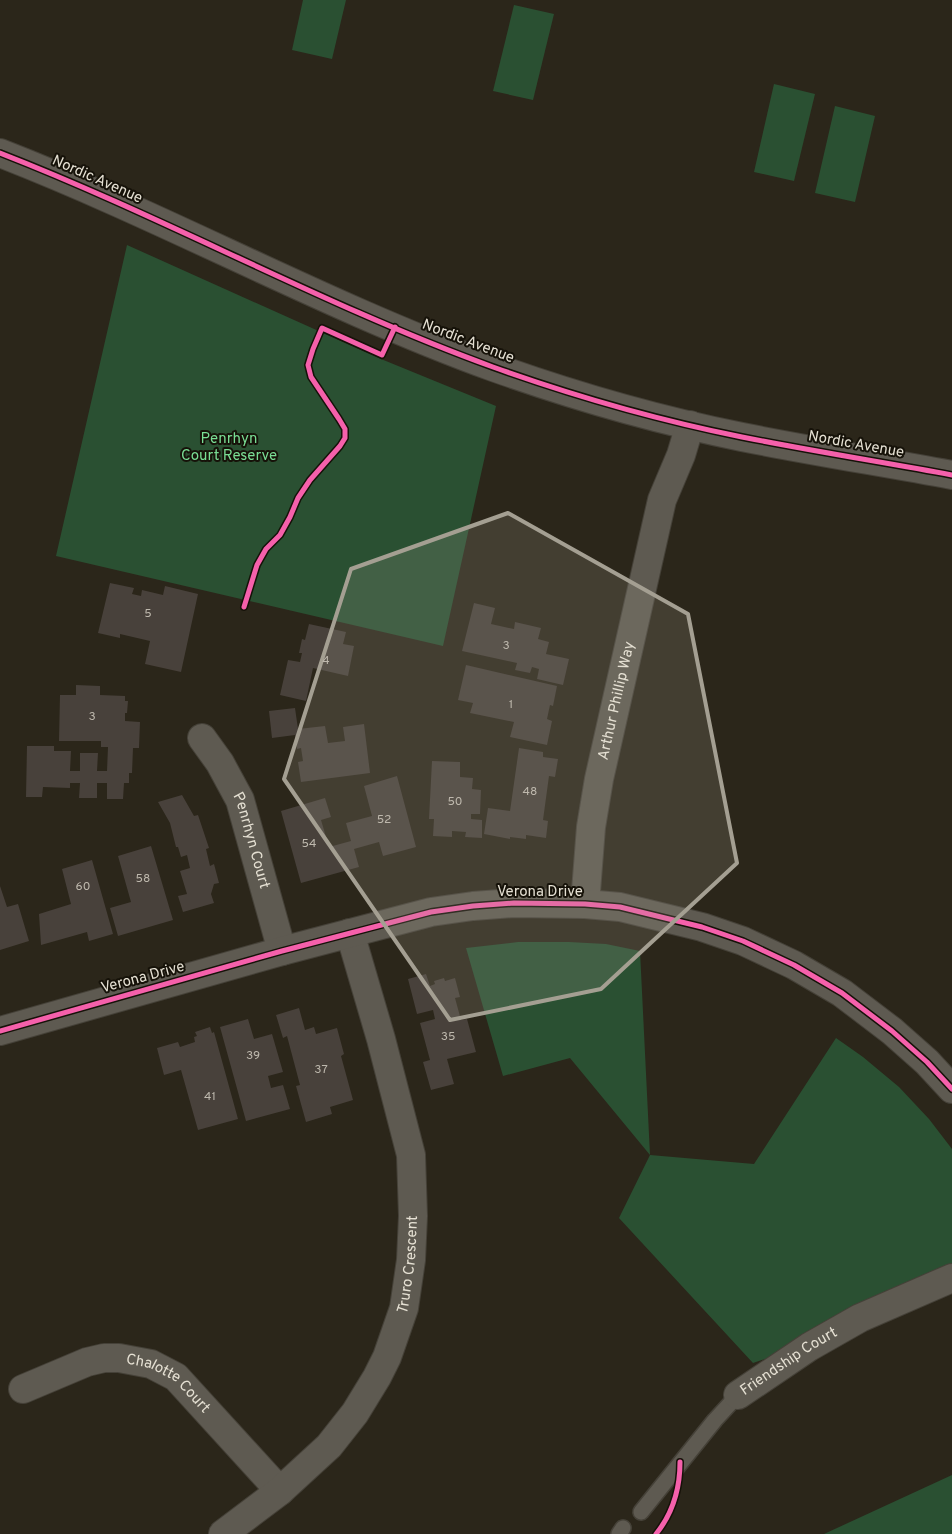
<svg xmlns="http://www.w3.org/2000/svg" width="952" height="1534" viewBox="0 0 952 1534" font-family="Overpass,sans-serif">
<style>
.green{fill:#2a5032}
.building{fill:#48413b}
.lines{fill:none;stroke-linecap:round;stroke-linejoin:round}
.service-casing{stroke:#454138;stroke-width:18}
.minor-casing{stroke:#454138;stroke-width:30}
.tertiary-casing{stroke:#454138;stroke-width:30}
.service{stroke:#5e5a51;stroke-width:15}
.minor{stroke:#5e5a51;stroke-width:28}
.tertiary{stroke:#5e5a51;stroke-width:28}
.cycleway-casing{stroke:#161209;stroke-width:8}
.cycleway{stroke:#f560ab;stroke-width:5}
.marked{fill:#a49f92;fill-opacity:0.2;stroke:#a49f92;stroke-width:4;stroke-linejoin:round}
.labels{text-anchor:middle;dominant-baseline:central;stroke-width:4;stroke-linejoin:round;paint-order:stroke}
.number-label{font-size:12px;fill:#beb8ad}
.street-label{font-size:15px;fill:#e5e0d3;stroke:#161209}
.park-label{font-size:15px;fill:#79dd94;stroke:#161209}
</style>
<rect width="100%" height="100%" fill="#2b261a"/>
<g class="green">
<path d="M303,0H346L332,59L292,50Z"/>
<path d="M514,5L554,14L533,100L493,91Z"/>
<path d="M774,84L815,94L794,181L754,172Z"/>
<path d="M835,106L875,116L855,202L815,193Z"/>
<path d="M127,245L381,359L496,406L443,646L56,556Z"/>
<path d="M518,942H569L606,944L640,951L650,1155L754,1164L836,1038L863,1057L899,1087L929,1119L952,1149V1265L768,1358L753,1363L619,1218L650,1155L570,1058L503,1076L466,948Z"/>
<path d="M952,1475V1534H824Z"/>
</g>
<g class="building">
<path d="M110,583L134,588L132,594L141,596L142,590L163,595L165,586L198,594L181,672L145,664L150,641L120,634V638L98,633Z"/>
<path d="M474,603L495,608L491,624L514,629L515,622L541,628L538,639L549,642L546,654L569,659L563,685L537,679L539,669L532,667L530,673L515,670L517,663L462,651Z"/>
<path d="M309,624L346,632L343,644L354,646L348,676L313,668L306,701L280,695L288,660L300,662L302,653H299L302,639L305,640Z"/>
<path d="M466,665L557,686L553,706L550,705L547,719L552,721L547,745L510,737L514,722L470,713L473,703L458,700Z"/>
<path d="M76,685L100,686V695L125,696V701H128L127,713H125V721L140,722L139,748H133L132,773H129V783H124L123,799H107V783H97V798H79L80,783H70V788L43,787L42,797H26L27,746H54V751H71L70,771H80V753H98L97,771H107L108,747H101V741H59L60,695H76Z"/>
<path d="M295,708L298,729L325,726L328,743L345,741L343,727L364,724L370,773L301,782L298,762L303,761L301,748L297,749L295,735L272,738L269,711Z"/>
<path d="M519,748L543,752V757L558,759L555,777L549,776L543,820L548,821L546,838L526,835V839L510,837V839L484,834L488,808L510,811Z"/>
<path d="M432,761L460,762V777L473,778L472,789L481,790L480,814H471V819L482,820V838L465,837L466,832L452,831V837L433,836L434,819H429Z"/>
<path d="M397,776L416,847L383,856L379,842L354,849L359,867L301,883L281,811L325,798L331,817L321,820L329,847L351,841L346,823L372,816L364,786Z"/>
<path d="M182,795L194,816L198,815L209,848L206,849L210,866L214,864L219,883L214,884L211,894L214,903L183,912L178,896L187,894L180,871L190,868L187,855L181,857L178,847H176L170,823L158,802Z"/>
<path d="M151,846L173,920L118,936L110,908L131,902L118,856Z"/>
<path d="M92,860L113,934L89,941L87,932L41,945L39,914L71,904L62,869Z"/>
<path d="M0,886L7,907L18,904L29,941L0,950Z"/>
<path d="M426,974L430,986L435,984L434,981L444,978L445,981L455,978L460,997L455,998L461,1020L467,1019L476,1052L447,1059L454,1084L431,1090L423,1062L430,1060L420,1023L435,1019L433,1010L417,1014L408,979Z"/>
<path d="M299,1008L305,1030L314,1027L316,1034L337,1028L344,1054L341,1056L353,1100L330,1107L332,1114L306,1122L296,1086L300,1085L287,1036L283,1038L276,1015Z"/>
<path d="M248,1019L254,1039L272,1034L283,1072L268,1076L271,1088L283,1085L290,1109L246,1121L220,1027Z"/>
<path d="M210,1027L212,1033L214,1032L238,1119L198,1130L181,1070L164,1075L157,1048L178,1042L180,1047L195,1042L194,1037L197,1036L195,1032Z"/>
</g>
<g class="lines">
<defs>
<g id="service">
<path d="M641,1512L715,1420L738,1395"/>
<path d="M619,1534L623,1528"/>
</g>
<g id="minor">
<path d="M0,153C167,218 325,306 493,367C574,396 658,420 742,437C812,451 882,462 952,475"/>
<path id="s1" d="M202,738L220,763L240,800L282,951"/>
<path id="s2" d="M585,904L591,827L599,779L662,500L681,455L690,425"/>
<path id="s3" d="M23,1389L87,1362L104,1358H119L151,1364L176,1377L280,1491"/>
<path id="s4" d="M738,1395L809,1347L860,1318L952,1278"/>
<path id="s5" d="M223,1534L280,1491L329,1446L355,1413L377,1377L387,1357L404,1308L411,1260L413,1216L411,1155L381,1039L350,933"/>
</g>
<path id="tertiary" d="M0,1031L282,951L431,912L473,906L514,903L585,904L620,907L702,927L743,941L794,965L842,993L892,1031L927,1062L952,1089"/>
</defs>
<use href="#service" class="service-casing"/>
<use href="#minor" class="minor-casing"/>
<use href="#tertiary" class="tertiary-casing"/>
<use href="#service" class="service"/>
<use href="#minor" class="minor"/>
<use href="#tertiary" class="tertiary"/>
<defs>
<g id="cycleway">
<path d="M0,153C167,218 325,306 493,367C574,396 658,420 742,437C812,451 882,462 952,475"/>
<path d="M244,607L257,565L266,549L280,535L290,517L298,498L310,480L340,446L345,438V429L339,419L311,377L308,365L313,349L322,328L382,355L395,327"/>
<path d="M0,1031L282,951L431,912L473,906L514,903L585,904L620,907L702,927L743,941L794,965L842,993L892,1031L927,1062L952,1089"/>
<path d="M656,1534C673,1513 680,1489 680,1462"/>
</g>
</defs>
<use href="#cycleway" class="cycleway-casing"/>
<use href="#cycleway" class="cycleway"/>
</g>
<path class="marked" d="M508,513L688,614L737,863L601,989L450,1020L284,779L351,569Z"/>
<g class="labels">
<g class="number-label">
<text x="148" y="614">5</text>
<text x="506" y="646">3</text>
<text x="326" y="661">4</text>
<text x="511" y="705">1</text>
<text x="92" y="717">3</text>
<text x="530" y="792">48</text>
<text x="455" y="802">50</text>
<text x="384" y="820">52</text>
<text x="309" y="844">54</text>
<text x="143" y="879">58</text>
<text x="83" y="887">60</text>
<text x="448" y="1037">35</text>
<text x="253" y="1056">39</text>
<text x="321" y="1070">37</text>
<text x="210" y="1097">41</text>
</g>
<g class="street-label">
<text transform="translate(97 180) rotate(24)">Nordic Avenue</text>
<text transform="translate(468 342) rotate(21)">Nordic Avenue</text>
<text transform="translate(856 445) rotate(10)">Nordic Avenue</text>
<text stroke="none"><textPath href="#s2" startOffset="206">Arthur Phillip Way</textPath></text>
<text stroke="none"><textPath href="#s1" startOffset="115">Penrhyn Court</textPath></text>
<text x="540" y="892">Verona Drive</text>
<text transform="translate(143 978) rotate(-15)">Verona Drive</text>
<text stroke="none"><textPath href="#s5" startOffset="340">Truro Crescent</textPath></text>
<text stroke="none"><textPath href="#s4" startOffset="61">Friendship Court</textPath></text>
<text stroke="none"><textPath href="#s3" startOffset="159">Chalotte Court</textPath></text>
</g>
<g class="park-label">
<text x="229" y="439">Penrhyn<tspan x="229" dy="17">Court Reserve</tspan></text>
</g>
</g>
</svg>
